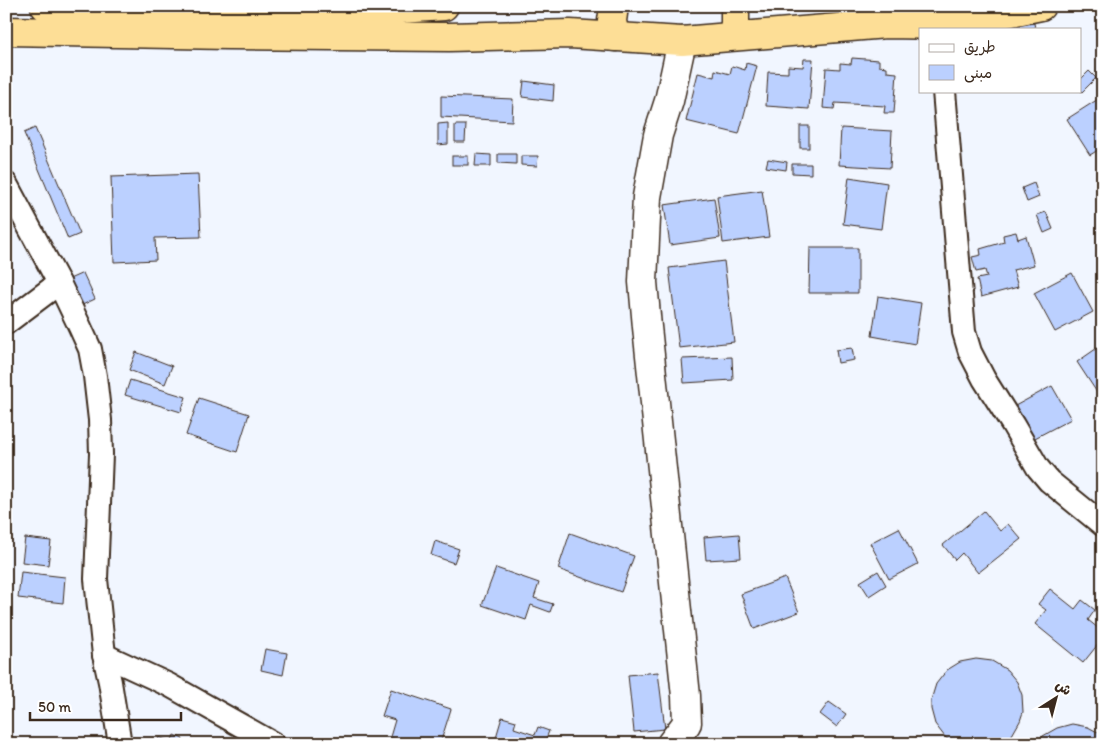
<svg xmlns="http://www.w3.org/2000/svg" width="1109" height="750" viewBox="0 0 1109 750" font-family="Itim,'Playpen Sans Arabic',sans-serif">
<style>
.building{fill:#bbd0ff;stroke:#3b2a1e}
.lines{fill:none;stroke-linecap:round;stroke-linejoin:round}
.street-casing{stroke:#3b2a1e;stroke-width:26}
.secondary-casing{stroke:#3b2a1e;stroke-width:31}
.highway-casing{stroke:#3b2a1e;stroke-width:31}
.street{stroke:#fff;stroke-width:22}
.secondary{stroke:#fff;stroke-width:28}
.highway{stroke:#fdde96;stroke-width:28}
</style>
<rect width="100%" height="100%" fill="#f1f6ff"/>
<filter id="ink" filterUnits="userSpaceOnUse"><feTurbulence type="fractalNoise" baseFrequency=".02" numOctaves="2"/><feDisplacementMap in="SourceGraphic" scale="10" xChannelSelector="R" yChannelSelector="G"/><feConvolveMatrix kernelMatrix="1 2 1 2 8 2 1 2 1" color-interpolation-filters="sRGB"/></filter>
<g filter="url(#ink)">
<g class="building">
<path d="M1034,23L1035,29H985V28Z"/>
<path d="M852,58L879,60V66L887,67V72L897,73L894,113H884L885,106L835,103L834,109L823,108L826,68L840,69V63L851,64Z"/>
<path d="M804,59H813L809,109L766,106L768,72L788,73V66L803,67Z"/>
<path d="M746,63L757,66L739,134L686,121L698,73L714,77L715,70L730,74L732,66L745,70Z"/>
<path d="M1089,71L1096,78L1082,92L1080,90V80Z"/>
<path d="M524,81L554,85L553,101L522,97Z"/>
<path d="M441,96L513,99L512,121L441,117Z"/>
<path d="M1103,96V147L1090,155L1067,119Z"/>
<path d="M448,123V144L438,145V124Z"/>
<path d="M455,125H466L465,142H455Z"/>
<rect x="800" y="126" width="9" height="22"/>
<path d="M35,128L80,234L68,239L24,133Z"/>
<path d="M841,128L892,131L890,168L839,165Z"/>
<path d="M476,154L491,155V166H475Z"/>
<path d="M498,154H516V164L498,163Z"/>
<rect x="452" y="156" width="16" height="9"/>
<path d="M521,156H538L537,166L521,165Z"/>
<path d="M768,159L787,162L786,170L766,167Z"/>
<path d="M792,164H811V174L792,173Z"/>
<path d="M198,174L201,237L155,238L156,260L114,262L111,177Z"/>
<path d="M849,177L887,183L881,229L843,224Z"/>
<path d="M1034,183L1039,197L1027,202L1022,188Z"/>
<path d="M762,190L769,237L723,243L717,196Z"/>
<path d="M714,198L720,238L670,245L664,205Z"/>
<path d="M1046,212L1053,229L1044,233L1037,215Z"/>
<path d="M1016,232L1018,239L1026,236L1034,265L1013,270L1018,287L981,297L977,279L987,277L985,270L976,272L972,257L981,255L980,249L1004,242L1003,235Z"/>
<path d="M810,248H858V293H809Z"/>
<path d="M724,261L734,342L679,348L669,268Z"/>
<path d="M83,273L95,299L78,307L65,281Z"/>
<path d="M1072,273L1093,312L1055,332L1034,293Z"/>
<path d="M878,296L921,303L915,344L872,336Z"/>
<path d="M1103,344V395L1100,397L1077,362Z"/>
<path d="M852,348L854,360L838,363L836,350Z"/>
<path d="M136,352L172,366L165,384L129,370Z"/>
<path d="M732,357L733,380L684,383L682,359Z"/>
<path d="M130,380L186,397L181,412L125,395Z"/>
<path d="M1052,386L1071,419L1033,439L1015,406Z"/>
<path d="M199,398L249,414L237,452L186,435Z"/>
<path d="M984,511L1000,531L1008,524L1021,539L978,573L962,553L955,560L943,545Z"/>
<path d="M899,528L918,564L889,579L870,543Z"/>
<path d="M570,533L634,556L621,592L558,569Z"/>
<path d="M739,534L741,558L706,560L704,537Z"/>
<path d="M25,538L51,541L48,565L22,562Z"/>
<path d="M435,541L459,549L454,563L431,555Z"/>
<path d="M496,568L539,583L534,598L553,604L550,612L531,605L526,620L482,605Z"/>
<path d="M878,571L886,585L869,596L860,582Z"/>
<path d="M21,572L65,577L63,603L18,598Z"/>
<path d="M785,578L799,612L754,629L741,594Z"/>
<path d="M1050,589L1075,609L1082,600L1095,610L1088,620L1103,632V638L1083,663L1035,624L1046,610L1038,604Z"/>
<path d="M265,649L287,653L283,675L261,670Z"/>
<path d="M976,659L992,661L1007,670L1017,682L1022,695L1023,712L1020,721L1012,735L1000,744H954L945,737L935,724L931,709V700L936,684L947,670L960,662Z"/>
<path d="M658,672L665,729L634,732L628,675Z"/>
<path d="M391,689L451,709L440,744H411L390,737L395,720L382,716Z"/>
<path d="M829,702L846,714L837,727L820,714Z"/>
<path d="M502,717L516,721L514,728L535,735L538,727L549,731L544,744H494Z"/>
<path d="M1072,724L1088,727L1103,735V744H1037L1043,736L1057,728Z"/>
<path d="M174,735L183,739L181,744H157L159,737L171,742Z"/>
</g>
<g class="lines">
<defs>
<g id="street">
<path d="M944,91L964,332L970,352L984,379L1013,425L1038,468L1049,481L1103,525"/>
<path d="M6,184L59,283L80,327L90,349L95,376L100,420L101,454L96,579L104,655L110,682L120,744"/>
<path d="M6,323L59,283"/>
<path d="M104,655L169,685L274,744"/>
</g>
<path id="secondary" d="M671,744L687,723L686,696L647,327L643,282L647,197L658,135L669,101L682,41"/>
<g id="highway">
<path d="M45,6L212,10L401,9L444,6"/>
<path d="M614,6L612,21L615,37"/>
<path d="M6,31L228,35L449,37L570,34L682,41L886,24L948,25L1041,6"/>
<path d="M733,36L735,23V6"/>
</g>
</defs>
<use href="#street" class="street-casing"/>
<use href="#secondary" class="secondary-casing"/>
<use href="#highway" class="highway-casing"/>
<use href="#street" class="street"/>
<use href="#secondary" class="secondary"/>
<use href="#highway" class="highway"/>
</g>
</g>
<rect width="1109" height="750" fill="none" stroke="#fff" stroke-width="25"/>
<rect x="12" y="12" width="1084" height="725" fill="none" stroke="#3b2a1e" stroke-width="2" filter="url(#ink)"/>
<rect x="919" y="28" width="162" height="65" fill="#ffffff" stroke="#b1aaa5"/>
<rect x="929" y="44" width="25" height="8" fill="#ffffff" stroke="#b1aaa5"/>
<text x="964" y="52" font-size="15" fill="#3b2a1e">طريق</text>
<rect x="929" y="65" width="25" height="15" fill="#bbd0ff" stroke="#b1aaa5"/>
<text x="964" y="78" font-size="15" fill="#3b2a1e">مبنى</text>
<g transform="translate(1056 698) rotate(36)" stroke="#ffffff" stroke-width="4" paint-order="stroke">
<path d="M0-4L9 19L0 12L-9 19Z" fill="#3b2a1e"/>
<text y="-8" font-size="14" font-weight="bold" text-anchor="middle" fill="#3b2a1e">ش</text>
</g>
<path d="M30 712v8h151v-8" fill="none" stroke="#3b2a1e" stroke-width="2.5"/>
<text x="38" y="712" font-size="15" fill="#3b2a1e" stroke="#ffffff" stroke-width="4" paint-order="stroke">50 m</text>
</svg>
